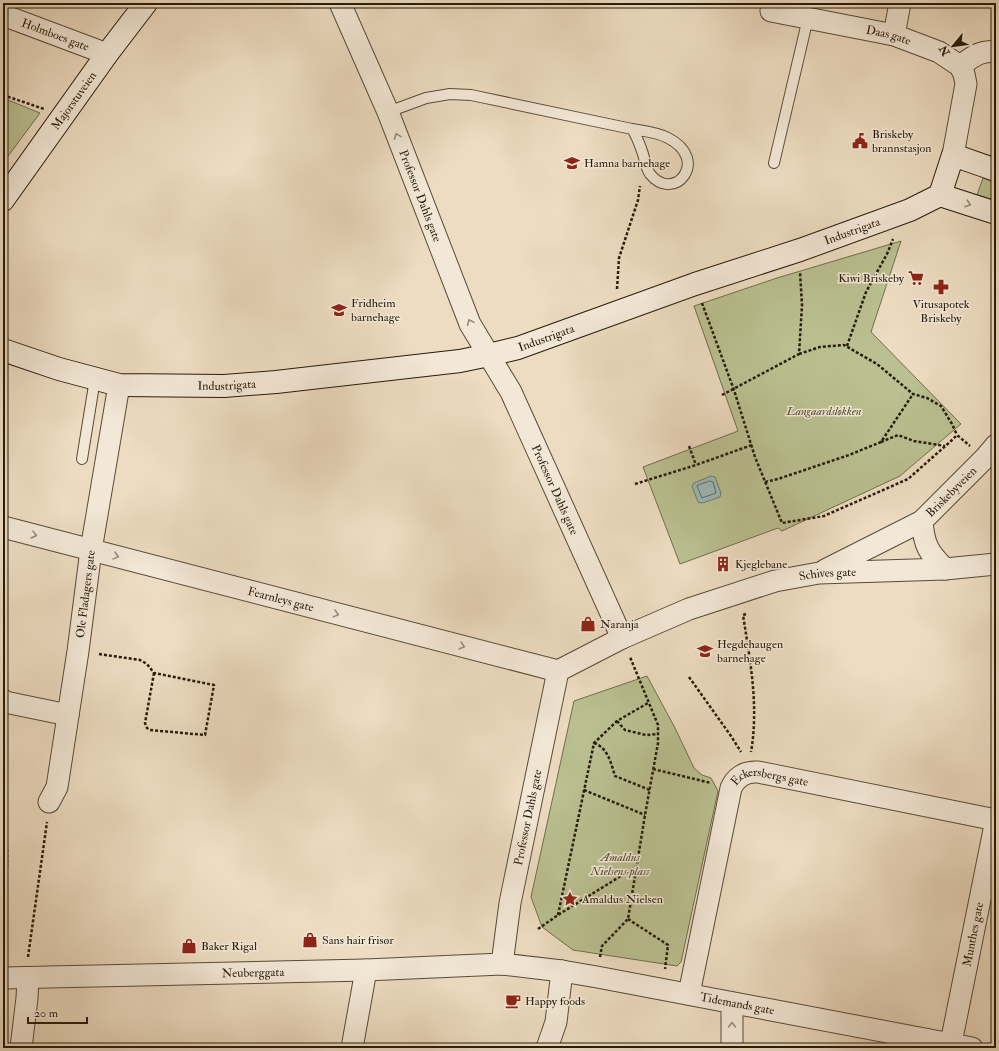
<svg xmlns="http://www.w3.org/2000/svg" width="999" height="1051" viewBox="0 0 999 1051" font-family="'IM FELL Double Pica',serif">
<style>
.green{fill:#bac091;stroke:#706e4e}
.water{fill:#9bbabb;stroke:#6d7a75}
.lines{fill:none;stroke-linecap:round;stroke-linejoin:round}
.shore{stroke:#616a63;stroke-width:1}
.lane-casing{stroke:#584b38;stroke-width:12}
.street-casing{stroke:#584b38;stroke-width:23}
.secondary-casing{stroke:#271b0b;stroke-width:24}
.path{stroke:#271b0b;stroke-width:2.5;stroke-dasharray:3 2;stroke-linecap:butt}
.lane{stroke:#f3e8d7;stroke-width:10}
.street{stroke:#f3e8d7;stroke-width:21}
.secondary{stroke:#f3e8d7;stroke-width:22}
.oneway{stroke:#978c7b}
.labels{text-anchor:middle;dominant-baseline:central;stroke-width:3;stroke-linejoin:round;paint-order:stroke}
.street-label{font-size:12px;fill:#271b0b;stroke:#f3e8d7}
.poi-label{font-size:12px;fill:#271b0b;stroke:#f3e8d7;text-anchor:start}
.park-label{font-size:12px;font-style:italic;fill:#534d33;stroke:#f3e8d7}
</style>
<rect width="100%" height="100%" fill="#eddcc1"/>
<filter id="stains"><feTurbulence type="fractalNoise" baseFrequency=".005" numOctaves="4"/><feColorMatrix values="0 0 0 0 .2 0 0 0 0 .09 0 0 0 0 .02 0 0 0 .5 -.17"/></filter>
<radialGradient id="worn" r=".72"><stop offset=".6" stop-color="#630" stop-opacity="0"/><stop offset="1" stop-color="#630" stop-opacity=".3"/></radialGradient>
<g class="green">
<path d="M3,98L40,113L3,163Z"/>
<path d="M983,178L996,183V201L977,195Z"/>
<path d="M901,241L871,332L961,424L900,476L782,531L778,528L680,564L643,467L738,431L694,306L777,278Z"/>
<path d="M647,676L675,728L694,768L702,775L711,778L718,791L681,962L677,966L573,950L542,927L531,897L574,701Z"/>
</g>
<path class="water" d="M711,476L715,477L721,493L720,497L702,503L698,502L692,486L694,483Z"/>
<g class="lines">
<path class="shore" d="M710,481L713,482L716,493L702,498L697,486Z"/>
<defs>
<g id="lane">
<path d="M388,112L426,98L450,94L471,95L632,129C643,131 657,132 668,138C711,160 674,204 650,174C646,168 645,161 643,154C640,145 637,136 632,129"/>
<path d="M774,163L808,18"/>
<path d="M82,459L95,379"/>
</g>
<g id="street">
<path id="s1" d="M340,3L388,112L470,324L511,392L622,638"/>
<path id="s2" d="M771,11L894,35L939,52L960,66L964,74L966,84L953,155"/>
<path id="s3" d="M3,15L107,54"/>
<path d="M894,35L900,3"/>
<path d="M960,66C971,58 981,49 996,52"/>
<path d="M922,521C924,545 928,552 945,569"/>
<path id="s4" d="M3,527L558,671"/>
<path id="s5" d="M825,570L922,521L985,458L996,445"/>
<path d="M3,700L5,702L68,715"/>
<path id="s6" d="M49,802L57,787L78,651L91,550L119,385"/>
<path id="s7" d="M502,964L510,903L558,671L622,638L689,609L775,581L819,573L945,569L996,564"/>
<path id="s8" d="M3,978L366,970L502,964L562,971L597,977L972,1048"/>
<path id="s9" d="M689,994L731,788C736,777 745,771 758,772L996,820"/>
<path d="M732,1003V1048"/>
<path d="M21,1048L27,998L28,978"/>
<path d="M352,1048L366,970"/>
<path d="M547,1048L556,1022L562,971"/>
<path id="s10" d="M950,1048L996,820"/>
</g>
<g id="secondary">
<path d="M940,195L996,213"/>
<path id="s11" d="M3,200L107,54L146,3"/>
<path id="s12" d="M3,350L59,369L119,385L224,386L276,382L460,361L489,355L518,348L695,284L800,250L910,210L940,195L953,155L996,170"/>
</g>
</defs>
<use href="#lane" class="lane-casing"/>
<use href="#street" class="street-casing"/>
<use href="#secondary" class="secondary-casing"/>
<g class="path">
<path d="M3,95L44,109"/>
<path d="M617,289L619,258L638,200L640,186"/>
<path d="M702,303L734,390L755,457L782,523L824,516L908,479L951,441L957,435L970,446"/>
<path d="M847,346L866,292L887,254L893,239"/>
<path d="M799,354L820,347L844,345L877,364L913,394L927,398L941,406L952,424L957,435"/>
<path d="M722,395L799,354L802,305L800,272"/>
<path d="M881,442L898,435L914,441L945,446"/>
<path d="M689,446L696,465"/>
<path d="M765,482L778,479L849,455L881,442L913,394"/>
<path d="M635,484L696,465L752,445"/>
<path d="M746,614L743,615C750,660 759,706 751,752"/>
<path d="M99,654L140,660L147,664L154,673L214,685L205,735L150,730L147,728L145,723L154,673"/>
<path d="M689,677L731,736L741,752"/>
<path d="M617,721L625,730L646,735L658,734"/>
<path d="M594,743C608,748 611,763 615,776L650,790"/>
<path d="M653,769L711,783"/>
<path d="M584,790L645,815"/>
<path d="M3,846L7,850V868"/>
<path d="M558,915L594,743L617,721L648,703"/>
<path d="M628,919L668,945L665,969"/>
<path d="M538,929L558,915L637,866"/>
<path d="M28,957L47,822"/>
<path d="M600,957L602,946L628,919L645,815L658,743V725L630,657"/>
</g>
<use href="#lane" class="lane"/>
<use href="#street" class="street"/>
<use href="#secondary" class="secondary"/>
</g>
<defs><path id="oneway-chevron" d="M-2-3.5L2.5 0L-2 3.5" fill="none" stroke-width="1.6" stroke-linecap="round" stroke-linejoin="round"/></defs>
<g class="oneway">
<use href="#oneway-chevron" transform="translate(397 136) rotate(-111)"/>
<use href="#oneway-chevron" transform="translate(968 204) rotate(19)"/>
<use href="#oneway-chevron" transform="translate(470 322) rotate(-114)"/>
<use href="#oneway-chevron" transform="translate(34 535) rotate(14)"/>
<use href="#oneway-chevron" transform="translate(116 556) rotate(15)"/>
<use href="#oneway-chevron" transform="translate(336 614) rotate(15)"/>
<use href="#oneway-chevron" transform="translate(462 646) rotate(15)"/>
<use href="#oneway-chevron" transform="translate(732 1025) rotate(-90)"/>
</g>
<defs>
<symbol id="civic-bare" viewBox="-9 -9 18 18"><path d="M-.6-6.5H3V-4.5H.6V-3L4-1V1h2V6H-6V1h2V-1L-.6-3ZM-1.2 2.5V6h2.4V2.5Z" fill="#8f2418" stroke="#f3e8d7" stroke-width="2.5" paint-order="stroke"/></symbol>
<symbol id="school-bare" viewBox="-9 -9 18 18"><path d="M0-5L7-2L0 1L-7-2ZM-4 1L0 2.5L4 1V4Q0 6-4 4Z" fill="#8f2418" stroke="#f3e8d7" stroke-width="2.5" paint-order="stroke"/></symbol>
<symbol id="supermarket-bare" viewBox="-9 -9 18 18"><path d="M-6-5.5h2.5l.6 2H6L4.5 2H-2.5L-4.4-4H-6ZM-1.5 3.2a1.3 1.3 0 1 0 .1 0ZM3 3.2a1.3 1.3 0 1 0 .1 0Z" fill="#8f2418" stroke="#f3e8d7" stroke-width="2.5" paint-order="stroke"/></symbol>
<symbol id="pharmacy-bare" viewBox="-9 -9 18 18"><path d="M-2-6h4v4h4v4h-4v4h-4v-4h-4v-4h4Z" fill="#8f2418" stroke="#f3e8d7" stroke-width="2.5" paint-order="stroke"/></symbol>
<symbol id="building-bare" viewBox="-9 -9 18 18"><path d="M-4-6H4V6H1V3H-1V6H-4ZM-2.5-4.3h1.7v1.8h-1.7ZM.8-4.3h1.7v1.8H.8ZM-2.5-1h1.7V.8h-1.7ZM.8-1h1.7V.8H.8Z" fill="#8f2418" stroke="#f3e8d7" stroke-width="2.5" paint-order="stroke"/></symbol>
<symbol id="shop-bare" viewBox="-9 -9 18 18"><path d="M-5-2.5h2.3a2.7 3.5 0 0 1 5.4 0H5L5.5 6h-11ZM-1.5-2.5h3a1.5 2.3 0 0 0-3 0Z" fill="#8f2418" stroke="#f3e8d7" stroke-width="2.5" paint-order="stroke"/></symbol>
<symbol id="sight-bare" viewBox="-9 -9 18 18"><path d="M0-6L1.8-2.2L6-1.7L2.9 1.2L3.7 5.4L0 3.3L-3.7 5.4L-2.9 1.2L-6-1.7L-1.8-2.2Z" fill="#8f2418" stroke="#f3e8d7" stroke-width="2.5" paint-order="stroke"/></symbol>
<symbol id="cafe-bare" viewBox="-9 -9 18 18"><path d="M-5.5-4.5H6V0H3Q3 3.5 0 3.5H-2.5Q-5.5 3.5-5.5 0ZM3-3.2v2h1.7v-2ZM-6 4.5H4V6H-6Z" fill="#8f2418" stroke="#f3e8d7" stroke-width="2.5" paint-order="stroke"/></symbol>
</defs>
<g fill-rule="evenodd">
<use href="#civic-bare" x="849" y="130" width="22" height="22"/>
<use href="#school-bare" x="561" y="152" width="22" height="22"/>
<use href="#supermarket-bare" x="905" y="267" width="22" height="22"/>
<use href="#pharmacy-bare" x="930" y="276" width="22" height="22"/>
<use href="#school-bare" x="328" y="299" width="22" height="22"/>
<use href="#building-bare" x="712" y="553" width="22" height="22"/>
<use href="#shop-bare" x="577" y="613" width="22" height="22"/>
<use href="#school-bare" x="694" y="640" width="22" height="22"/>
<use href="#sight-bare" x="559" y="888" width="22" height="22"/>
<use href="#shop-bare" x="299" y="929" width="22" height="22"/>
<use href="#shop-bare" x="178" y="935" width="22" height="22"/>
<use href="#cafe-bare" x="502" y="990" width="22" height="22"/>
</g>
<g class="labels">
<g class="street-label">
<text stroke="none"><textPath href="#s3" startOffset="56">Holmboes gate</textPath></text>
<text stroke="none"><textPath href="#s2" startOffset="120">Daas gate</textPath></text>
<text stroke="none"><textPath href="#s11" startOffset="122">Majorstuveien</textPath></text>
<text stroke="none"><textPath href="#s1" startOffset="209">Professor Dahls gate</textPath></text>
<text stroke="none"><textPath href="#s12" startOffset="877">Industrigata</textPath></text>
<text stroke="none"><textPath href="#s12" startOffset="553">Industrigata</textPath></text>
<text stroke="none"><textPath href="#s12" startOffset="229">Industrigata</textPath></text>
<text stroke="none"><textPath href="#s1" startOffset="533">Professor Dahls gate</textPath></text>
<text stroke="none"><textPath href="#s5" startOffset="150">Briskebyveien</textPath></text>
<text stroke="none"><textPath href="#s7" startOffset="587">Schives gate</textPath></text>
<text stroke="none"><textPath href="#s6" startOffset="212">Ole Fladagers gate</textPath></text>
<text stroke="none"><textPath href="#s4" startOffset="287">Fearnleys gate</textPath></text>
<text stroke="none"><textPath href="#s9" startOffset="255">Eckersbergs gate</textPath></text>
<text stroke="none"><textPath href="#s7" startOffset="149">Professor Dahls gate</textPath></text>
<text stroke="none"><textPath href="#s10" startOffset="116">Munthes gate</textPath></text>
<text stroke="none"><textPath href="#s8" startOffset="250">Neuberggata</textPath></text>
<text stroke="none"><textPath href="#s8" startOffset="738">Tidemands gate</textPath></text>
</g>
<g class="poi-label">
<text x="872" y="134">Briskeby<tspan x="872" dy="14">brannstasjon</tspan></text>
<text x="584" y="163">Hamna barnehage</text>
<text x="904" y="278" text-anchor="end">Kiwi Briskeby</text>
<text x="351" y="303">Fridheim<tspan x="351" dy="14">barnehage</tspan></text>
<text x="941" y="304" text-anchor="middle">Vitusapotek<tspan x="941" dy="14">Briskeby</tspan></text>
<text x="735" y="564">Kjeglebane</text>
<text x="600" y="624">Naranja</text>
<text x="717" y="644">Hegdehaugen<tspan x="717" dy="14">barnehage</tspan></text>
<text x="582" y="899">Amaldus Nielsen</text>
<text x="322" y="940">Sans hair frisør</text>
<text x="201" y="946">Baker Rigal</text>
<text x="525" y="1001">Happy foods</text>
</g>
<g class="park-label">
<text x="824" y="411">Langaardsløkken</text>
<text x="620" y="857">Amaldus<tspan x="620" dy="14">Nielsens plass</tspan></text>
</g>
</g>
<rect width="999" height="1051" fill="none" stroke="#eddcc1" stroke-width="16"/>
<rect x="4" y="4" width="991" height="1043" fill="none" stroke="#271b0b" stroke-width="2"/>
<rect x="8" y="8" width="983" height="1035" fill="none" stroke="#271b0b"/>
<g transform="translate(953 46) rotate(241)" stroke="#f3e8d7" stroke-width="3" paint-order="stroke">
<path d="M0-3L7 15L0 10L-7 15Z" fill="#271b0b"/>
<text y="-6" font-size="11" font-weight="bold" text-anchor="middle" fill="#271b0b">N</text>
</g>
<path d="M28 1017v6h59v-6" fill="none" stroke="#271b0b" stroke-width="2"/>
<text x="34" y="1017" font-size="12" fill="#271b0b" stroke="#f3e8d7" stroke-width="3" paint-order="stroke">20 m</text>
<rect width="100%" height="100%" filter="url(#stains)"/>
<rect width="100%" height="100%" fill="url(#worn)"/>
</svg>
